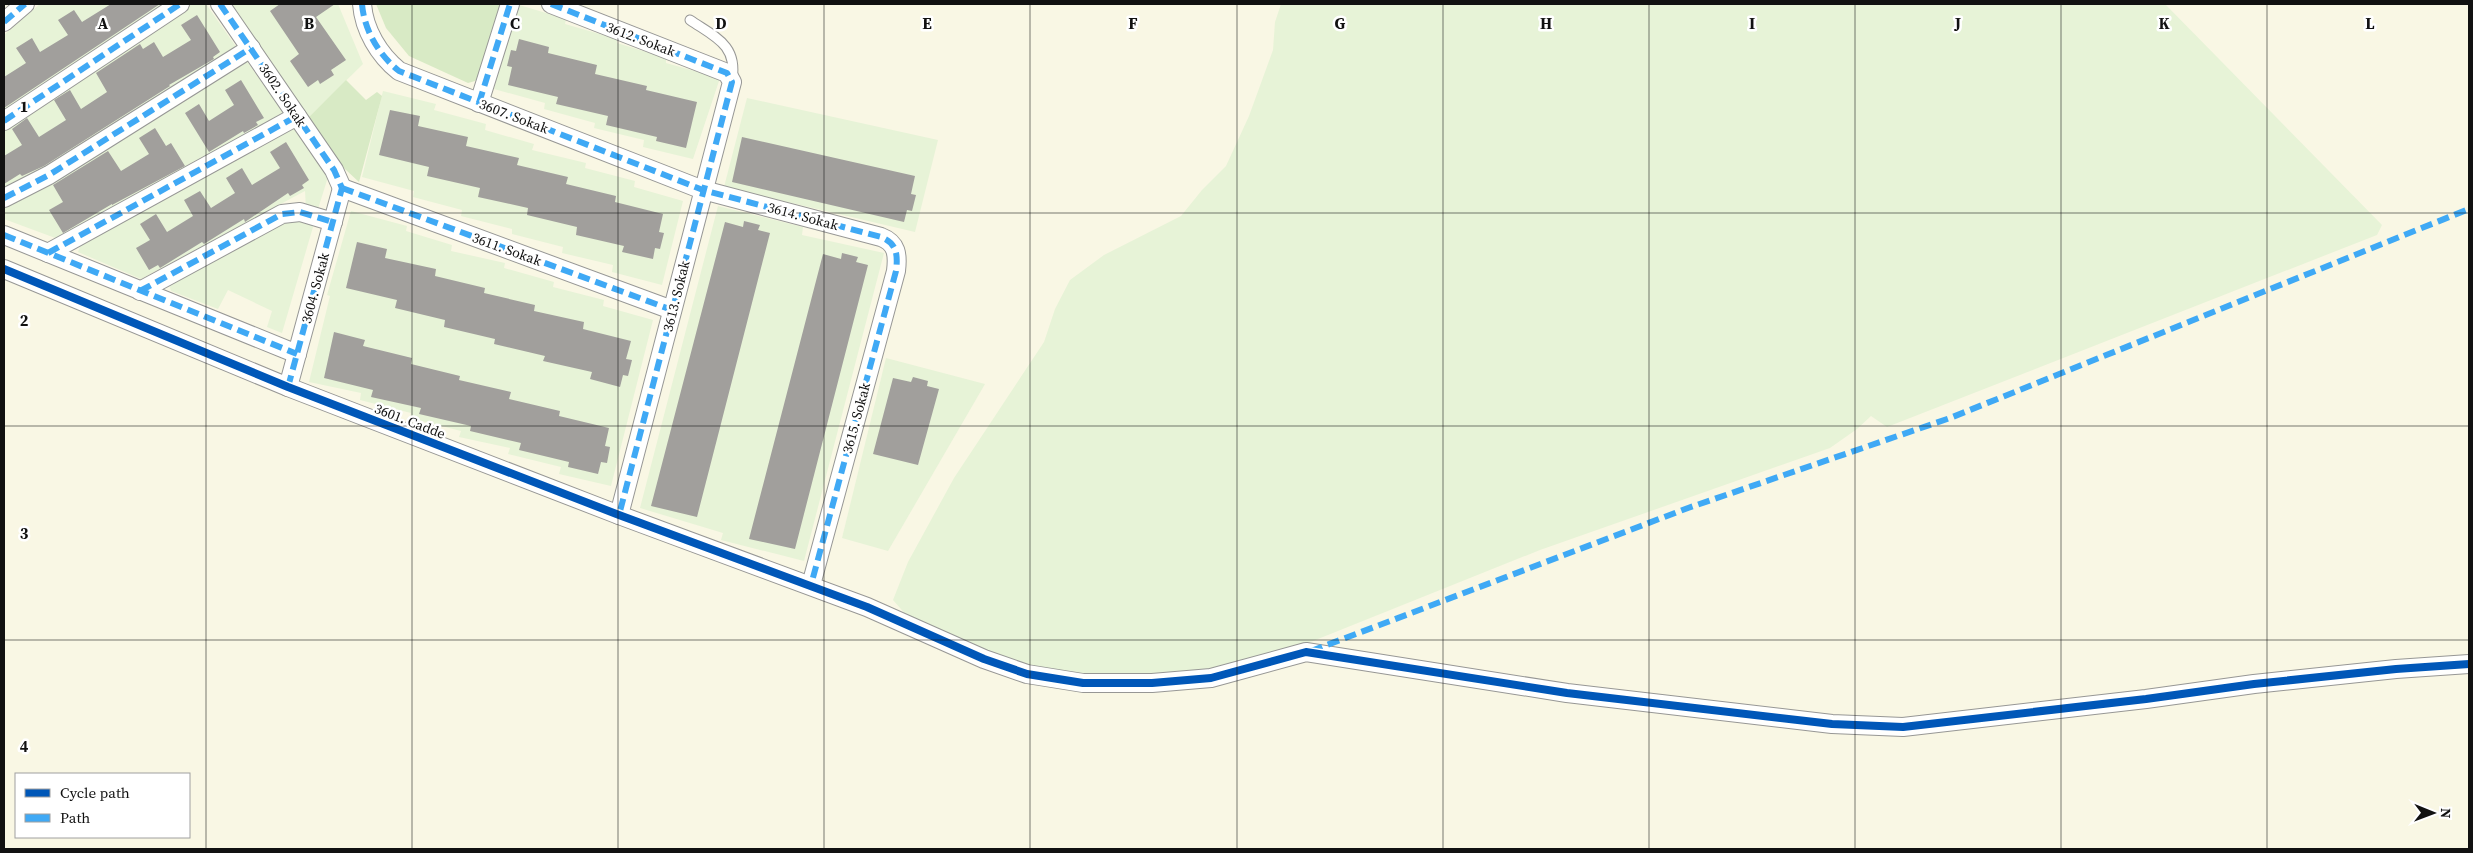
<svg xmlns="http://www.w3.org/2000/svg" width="2473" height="853" viewBox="0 0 2473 853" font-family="'Source Serif 4',serif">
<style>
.farmland{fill:#f9f7e4;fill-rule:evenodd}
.green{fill:#e7f3d7}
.forest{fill:#d8eac5}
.building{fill:#a19f9c}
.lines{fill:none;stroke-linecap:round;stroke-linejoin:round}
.lane-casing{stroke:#979795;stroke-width:11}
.street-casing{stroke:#979795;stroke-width:20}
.lane{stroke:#fffffe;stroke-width:9}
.street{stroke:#fffffe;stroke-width:18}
.quiet{stroke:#3fa9f5;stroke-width:6;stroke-dasharray:12 6;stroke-linecap:butt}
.cycleway-casing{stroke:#fff;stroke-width:11}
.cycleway{stroke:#0057b8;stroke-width:8}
.grid{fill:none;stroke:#111;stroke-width:1;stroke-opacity:0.55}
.labels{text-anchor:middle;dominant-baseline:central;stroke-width:5;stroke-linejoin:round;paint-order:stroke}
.street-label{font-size:14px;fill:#111;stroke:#fff}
.grid-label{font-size:16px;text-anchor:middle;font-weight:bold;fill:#111;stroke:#fff;stroke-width:5;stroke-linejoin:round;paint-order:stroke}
</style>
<rect width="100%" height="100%" fill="#fdfcf7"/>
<path class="farmland" d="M4,4H2469V849H4ZM16,774H189V837H16Z"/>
<g class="green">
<path d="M40,4H166L4,112V35Z"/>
<path d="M189,4H206L237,48L65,158L4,190V130Z"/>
<path d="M229,4H338L363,64L309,117Z"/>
<path d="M516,4L566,19L565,24L617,39V43L666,58V63L720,78L693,159L643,147L644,140L594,128L595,123L544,109L545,103L494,89Z"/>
<path d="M1281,4H2165L2382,225L2377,235L1887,427L1871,416L1857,429L1830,448L1540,550L1313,641L1241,664L1184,674L1090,675L1040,669L1008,662L915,625L893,600L908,562L954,478L1044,342L1055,309L1070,280L1104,255L1181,216L1202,190L1226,166L1249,116L1273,50L1275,22Z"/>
<path d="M246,60L285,115L58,239L4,219V203Z"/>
<path d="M383,91L436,104L434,110L486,124L485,130L534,144L532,150L586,163L585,168L635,181L634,187L683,201L662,285L612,272L613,265L562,253L563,247L512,234V229L461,216L462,210L413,197L414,191L362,177Z"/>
<path d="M747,98L938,140L915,232L724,187Z"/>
<path d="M293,127L328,177L318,209H306L305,191L141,279L78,252L82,241Z"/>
<path d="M718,206L803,227L802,235L884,253L804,561L721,540L723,533L640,508Z"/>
<path d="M351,211L407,226L406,231L452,245L451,251L505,263L504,268L554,282L553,287L604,300L603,306L653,320L611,486L559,474L561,467L508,454L510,448L459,437L461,431L410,418L411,413L360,400L361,393L309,382L330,296L327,295Z"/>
<path d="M293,217L308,219L313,227L282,333L267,327L272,311L228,290L218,309L171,291L169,284Z"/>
<path d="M886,358L985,384L888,551L842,538Z"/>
</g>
<g class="forest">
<path d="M376,4H501L480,74L475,81L468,83L409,56L386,28Z"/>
<path d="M346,80L366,100L377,92L382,96L359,182L333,158L309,117Z"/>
</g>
<g class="building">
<path d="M111,4H160L4,108V77L26,63L16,48L32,38L40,52L68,35L58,20L74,10L82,22Z"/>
<path d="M280,4H335L316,17L346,60L331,70L334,75L320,84L318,80L308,87L290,61L299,54L270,11Z"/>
<path d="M197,15L220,52L213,57L214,59L169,85L170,86L44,166L22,176L20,174L4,184V156L22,145L12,129L27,118L39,137L66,120L54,100L70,90L81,109L107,92L96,73L140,44L143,49L154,42L163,57L191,40L181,25Z"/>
<path d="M519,39L549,47L548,53L597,65L595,74L647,86L646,90L697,102L686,148L656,141L657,137L606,125L608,116L556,104L558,97L508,85L512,67L507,66L511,50L516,51Z"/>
<path d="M241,80L264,118L256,122L258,125L244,133L243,131L209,152L185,113L199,104L209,121L234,105L225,90Z"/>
<path d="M390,110L420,116L418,126L468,137L466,146L519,158L517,165L568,177L566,184L616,196L615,202L663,214L659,232L664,233L660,249L655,248L653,259L622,252L624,246L576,235L577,227L527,215L528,208L478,197L480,188L427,176L429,167L379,155Z"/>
<path d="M155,128L166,146L171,143L185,166L112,205V204L63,233L49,210L63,202L53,185L108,151L121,171L149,154L139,138Z"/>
<path d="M742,137L915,176L911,194L916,195L912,211L907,210L904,222L732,182Z"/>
<path d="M286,142L309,180L302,185L304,188L290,196L288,193L245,222L244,219L204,244L202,242L160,268L158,265L149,270L136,248L150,240L140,224L156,214L167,232L193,216L184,200L200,191L211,208L235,193L226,178L242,168L252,185L280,168L270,152Z"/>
<path d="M744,221L760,225L758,230L770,233L697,517L651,506L725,222L743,227Z"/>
<path d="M357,242L387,249L385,258L436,269L435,276L485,288L484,293L535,305L534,311L584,322L583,329L631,341L626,359L632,360L628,376L623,375L620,387L590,379L592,372L543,361L545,356L494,344L495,339L444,327L445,320L395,308L397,300L346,288Z"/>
<path d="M842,253L858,257L856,262L868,265L795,549L749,539L823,254L841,259Z"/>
<path d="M334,332L365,340L363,346L412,358L411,364L460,376L459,380L511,392L509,399L560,411L559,416L609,428L605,446L610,447L607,463L601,462L598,474L568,467L569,462L519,450L521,443L470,431L471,426L419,414L421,408L371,397L373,390L324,378Z"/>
<path d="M913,377L928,381L927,386L939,389L918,465L873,454L893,378L911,382Z"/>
</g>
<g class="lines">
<defs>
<path id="lane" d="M690,20C715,37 738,45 732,80"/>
<g id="street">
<path d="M220,4L334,170L342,188"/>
<path d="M362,4C364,30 379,55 399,71L703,190L881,237C897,243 898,255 896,271L811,585"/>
<path d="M551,4L727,73L732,82L619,515"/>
<path d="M4,22L25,4"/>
<path d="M479,103L510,4"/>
<path d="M4,121L180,4"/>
<path d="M342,188L672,310"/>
<path d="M4,198L49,175L251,48"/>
<path d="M4,235L297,354"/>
<path d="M48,253L297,116"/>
<path d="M4,269L288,387L619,515L867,607L984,659L1027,674L1083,683H1152L1211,678L1306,652L1567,693L1832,724L1903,727L2146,699L2254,684L2396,669L2469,664"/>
<path d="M140,291L282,214L300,212L333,222"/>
<path d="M288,387L342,188"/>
</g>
</defs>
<use href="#lane" class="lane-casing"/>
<use href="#street" class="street-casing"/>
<use href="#lane" class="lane"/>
<use href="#street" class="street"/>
<g class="quiet">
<path d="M220,4L334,170L342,188"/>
<path d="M362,4C364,30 379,55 399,71L703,190L881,237C897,243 898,255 896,271L811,585"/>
<path d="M551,4L727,73L732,82L619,515"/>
<path d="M4,22L25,4"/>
<path d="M479,103L510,4"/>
<path d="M4,121L180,4"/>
<path d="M342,188L672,310"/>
<path d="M4,198L49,175L251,48"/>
<path d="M4,235L297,354"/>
<path d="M48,253L297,116"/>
<path d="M140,291L282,214L300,212L333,222"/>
<path d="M288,387L342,188"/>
<path d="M1311,651L1688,508L1950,418L2469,209"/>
</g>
<defs>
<path id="cycleway" d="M4,269L288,387L619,515L867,607L984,659L1027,674L1083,683H1152L1211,678L1306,652L1567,693L1832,724L1903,727L2146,699L2254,684L2396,669L2469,664"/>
</defs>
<use href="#cycleway" class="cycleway-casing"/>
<use href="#cycleway" class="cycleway"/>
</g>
<path class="grid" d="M206,4V849M412,4V849M618,4V849M824,4V849M1030,4V849M1237,4V849M1443,4V849M1649,4V849M1855,4V849M2061,4V849M2267,4V849M4,213H2469M4,426H2469M4,640H2469"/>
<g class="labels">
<g class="street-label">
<text transform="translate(641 39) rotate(21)">3612. Sokak</text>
<text transform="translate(283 95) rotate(56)">3602. Sokak</text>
<text transform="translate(514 116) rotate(21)">3607. Sokak</text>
<text transform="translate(803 216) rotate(15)">3614. Sokak</text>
<text transform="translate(507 249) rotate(20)">3611. Sokak</text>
<text transform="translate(315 288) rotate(-75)">3604. Sokak</text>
<text transform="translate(676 296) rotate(-76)">3613. Sokak</text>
<text transform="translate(856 418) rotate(-75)">3615. Sokak</text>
<text transform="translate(410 421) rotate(21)">3601. Cadde</text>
</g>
</g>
<g class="grid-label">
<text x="103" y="29">A</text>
<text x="309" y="29">B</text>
<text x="515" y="29">C</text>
<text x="721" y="29">D</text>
<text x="927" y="29">E</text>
<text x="1133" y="29">F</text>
<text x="1340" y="29">G</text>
<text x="1546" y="29">H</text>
<text x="1752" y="29">I</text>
<text x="1958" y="29">J</text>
<text x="2164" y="29">K</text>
<text x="2370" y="29">L</text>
<text x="24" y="112">1</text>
<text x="24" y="326">2</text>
<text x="24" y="539">3</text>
<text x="24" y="752">4</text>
</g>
<rect width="2473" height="853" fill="none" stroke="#111111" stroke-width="10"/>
<rect x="15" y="773" width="175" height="65" fill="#ffffff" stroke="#a0a0a0"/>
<rect x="25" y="789" width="25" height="8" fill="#0057b8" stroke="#a0a0a0"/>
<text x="60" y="798" font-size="15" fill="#111111">Cycle path</text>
<rect x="25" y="814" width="25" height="8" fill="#3fa9f5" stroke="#a0a0a0"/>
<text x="60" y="823" font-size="15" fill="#111111">Path</text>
<g transform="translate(2433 813) rotate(91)" stroke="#ffffff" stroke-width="4" paint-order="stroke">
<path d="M0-4L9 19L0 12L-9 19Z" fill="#111111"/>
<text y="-8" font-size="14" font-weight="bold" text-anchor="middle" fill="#111111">N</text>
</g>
</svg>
